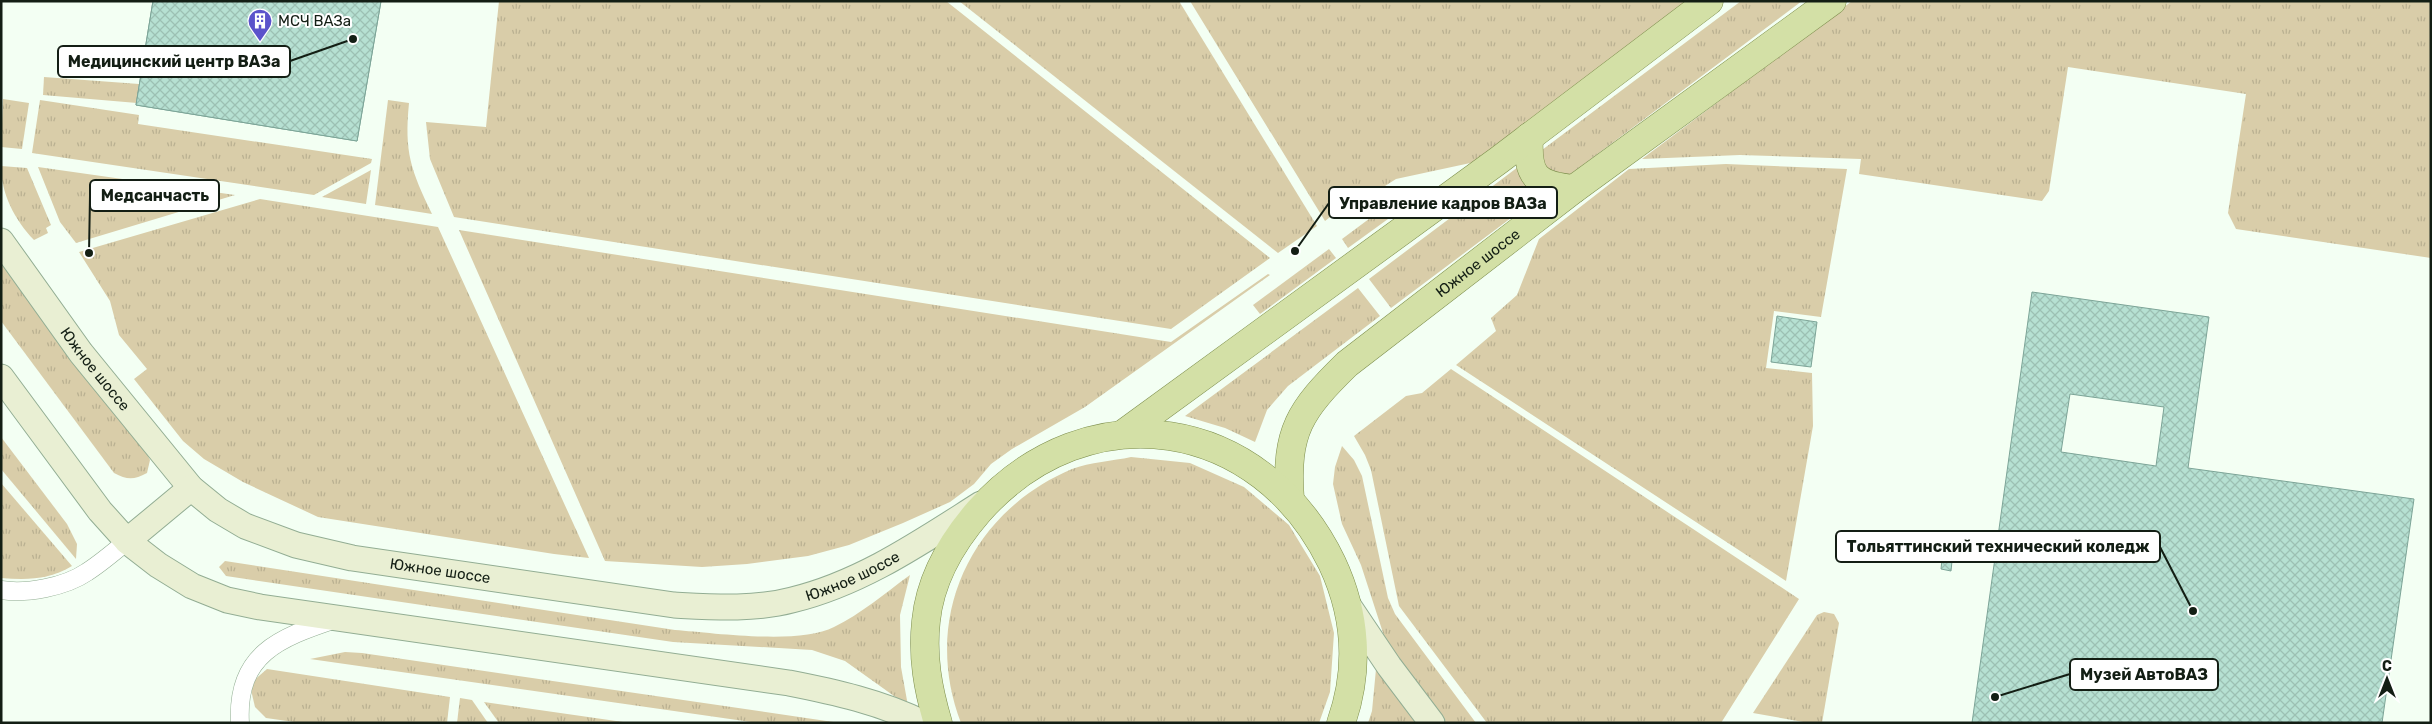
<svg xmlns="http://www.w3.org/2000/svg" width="2432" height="724" viewBox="0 0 2432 724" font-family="Rubik,sans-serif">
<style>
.grass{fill:url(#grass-tufts)}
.building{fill:url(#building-cross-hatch);stroke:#7ca497;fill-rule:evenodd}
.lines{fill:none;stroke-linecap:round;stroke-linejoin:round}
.street-casing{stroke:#92ad93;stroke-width:19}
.secondary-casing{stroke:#92ad93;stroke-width:27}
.primary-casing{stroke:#7d8e4d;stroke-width:29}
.street{stroke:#fff;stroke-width:18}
.secondary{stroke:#e9efd3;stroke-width:25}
.primary{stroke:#d3e0a6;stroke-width:28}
.labels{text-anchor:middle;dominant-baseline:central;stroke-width:4;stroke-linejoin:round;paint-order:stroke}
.poi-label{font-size:15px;fill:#131e14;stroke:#fff;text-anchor:start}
.street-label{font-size:15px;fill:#131e14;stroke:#fff}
.leader{fill:none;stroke:#131e14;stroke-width:2}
.callout-dot{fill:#131e14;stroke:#fff;stroke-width:2}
.callout{fill:#fff;stroke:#131e14;stroke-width:2}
.callout-label{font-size:16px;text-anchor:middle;font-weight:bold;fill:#131e14}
</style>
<defs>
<pattern id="grass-tufts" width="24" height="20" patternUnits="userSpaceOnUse" patternTransform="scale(1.25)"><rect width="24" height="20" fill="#d9cda9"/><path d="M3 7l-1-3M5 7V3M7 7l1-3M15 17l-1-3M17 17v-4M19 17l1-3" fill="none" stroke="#b9b091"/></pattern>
<pattern id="building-cross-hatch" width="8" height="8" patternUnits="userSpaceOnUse" patternTransform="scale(1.25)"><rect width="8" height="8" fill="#b6e0d2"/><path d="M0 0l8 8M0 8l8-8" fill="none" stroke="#9cc0b3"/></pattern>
</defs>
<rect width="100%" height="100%" fill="#f3fff3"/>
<g class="grass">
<path d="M499,1H946L1270,258L1171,329L454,217L430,159L426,122L486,127Z"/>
<path d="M959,1H1179L1317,226L1278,253Z"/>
<path d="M1190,1H1689L1475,162L1396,179L1385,186H1370L1325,221Z"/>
<path d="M1741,1H1802L1564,179L1557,180L1539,158L1542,150Z"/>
<path d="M1852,1H2431V258L2236,229L2228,213L2246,94L2068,67L2049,191L2042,201L1859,174L1861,159L1740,155L1642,159Z"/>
<path d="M44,77L139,84L137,103L43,95Z"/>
<path d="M3,99L29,103L22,149L1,147Z"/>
<path d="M40,100L139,115L138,124L372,159L371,163L314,195L32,153Z"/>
<path d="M388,100L409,103C404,153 411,170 432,214L375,205Z"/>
<path d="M1522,164C1520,182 1526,190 1543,194L1391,308L1369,279Z"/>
<path d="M1726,164L1847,169L1821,317L1774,311L1766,368L1812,373L1813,426L1786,581L1456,365L1496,331L1491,318L1517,295L1539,239L1629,169Z"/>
<path d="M1,166L27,168L51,225L46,228L48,233L34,240C15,220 1,194 1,166Z"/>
<path d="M38,167L235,195L76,243L60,222Z"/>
<path d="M371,170L366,204L322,197Z"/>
<path d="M1417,198L1348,248L1342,239L1381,210Z"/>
<path d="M260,199L438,227L589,558L554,554L318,517L243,482L204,459L183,441L134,379L147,369L119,335L110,301L79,252Z"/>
<path d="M459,230L1171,342L1268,274L1270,275L1085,407L1012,449L991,464L974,484L950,502L903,523L849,545L808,556L747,564L702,567L605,561Z"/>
<path d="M1329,249L1336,258L1260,314L1253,305Z"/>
<path d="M1,256L145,449L150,460L147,473C134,480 127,480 114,473L1,321Z"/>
<path d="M1358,288L1380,316L1288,386L1267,410L1255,442L1225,428L1185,416Z"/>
<path d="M1451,369L1799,599L1721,723H1487L1399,606L1371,470L1365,455L1354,436L1406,396L1422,393Z"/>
<path d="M1,437L67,524L77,544L76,559L1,469Z"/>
<path d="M1342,446L1354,460L1362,476L1388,598L1395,614L1476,723H1444L1385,639L1361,565L1342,524L1333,484L1335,467Z"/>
<path d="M1131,457L1190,463L1244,487L1289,525L1320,576L1334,633L1330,692L1319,723H961C921,619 970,512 1072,469C1090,462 1113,461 1131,457Z"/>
<path d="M1,483L72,566C49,580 27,580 1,578Z"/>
<path d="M225,561L675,630C715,633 800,645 834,627C861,614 885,593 910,575L900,615L901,667L908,706L845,661L812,650L673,642L226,576L219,567Z"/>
<path d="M1824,612L1834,614L1839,623L1822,723H1809L1753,713L1817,615Z"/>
<path d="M345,652L362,653L840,723H758L310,659Z"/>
<path d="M267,669L450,697L447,723H301L266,718L255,707L251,690L253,681Z"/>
<path d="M1376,669L1417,723H1368L1372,711Z"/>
<path d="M460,698L472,700L488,723H457Z"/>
<path d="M484,702L630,723H499Z"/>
</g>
<g class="building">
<path d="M153,1H194L182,77L321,100L337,1H381L357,141L136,105Z"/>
<path d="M153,1H381L357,141L136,105Z"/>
<path d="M2032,292L2209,317L2188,468L2414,499L2382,723H1972ZM2070,394L2164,407L2156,466L2061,452Z"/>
<path d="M1777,316L1817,322L1811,367L1771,362Z"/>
<path d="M1943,550L1953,551L1951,571L1941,569Z"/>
</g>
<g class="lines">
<defs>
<g id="street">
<path d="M1,590C27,594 65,587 87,572C101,563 114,552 127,541"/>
<path d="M240,723C236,654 279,638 336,619"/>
</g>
<g id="secondary">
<path id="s1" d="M1,241L81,353L191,488L218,510L245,526L296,545L352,558L674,605C713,607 754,610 792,600C862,583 921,542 981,504"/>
<path d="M1,377L100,511L127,541L158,565L192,586L227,600L260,607L789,683C835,692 880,702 923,723"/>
<path d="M127,541L191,488"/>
<path d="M1348,605L1389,666L1432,723"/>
</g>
<g id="primary">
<path d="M1529,137C1527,176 1535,185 1574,189"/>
<path d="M1123,434L1499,160L1709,1"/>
<path id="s2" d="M1290,499C1285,431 1300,410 1347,364L1574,189L1832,1"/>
<path d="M938,723C928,689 922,657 926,621C930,580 952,542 979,511C1088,389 1261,416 1332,563C1356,614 1360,669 1341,723"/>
</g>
</defs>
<use href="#street" class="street-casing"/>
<use href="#secondary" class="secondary-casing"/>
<use href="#primary" class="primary-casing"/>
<use href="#street" class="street"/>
<use href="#secondary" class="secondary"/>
<use href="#primary" class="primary"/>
</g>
<defs>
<symbol id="building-pin" viewBox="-11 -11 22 30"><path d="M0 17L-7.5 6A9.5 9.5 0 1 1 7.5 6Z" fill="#5b53cb" stroke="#fff"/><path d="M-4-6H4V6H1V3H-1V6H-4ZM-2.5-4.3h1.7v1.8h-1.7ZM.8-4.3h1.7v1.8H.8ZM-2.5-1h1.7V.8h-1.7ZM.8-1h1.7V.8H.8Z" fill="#fff"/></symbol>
</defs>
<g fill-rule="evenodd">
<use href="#building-pin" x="246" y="7" width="28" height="38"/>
</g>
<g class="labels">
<g class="poi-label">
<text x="278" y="21">МСЧ ВАЗа</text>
</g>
<g class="street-label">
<text stroke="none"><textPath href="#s2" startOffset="319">Южное шоссе</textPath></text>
<text stroke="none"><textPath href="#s1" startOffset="159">Южное шоссе</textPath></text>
<text stroke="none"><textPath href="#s1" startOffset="579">Южное шоссе</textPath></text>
<text stroke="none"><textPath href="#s1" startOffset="999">Южное шоссе</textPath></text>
</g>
</g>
<path class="leader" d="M353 39L290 61M89 253L90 196M1295 251L1329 203M2193 611L2160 547M1995 697L2070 674"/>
<g class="callout-dot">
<circle cx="353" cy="39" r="5"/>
<circle cx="89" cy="253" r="5"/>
<circle cx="1295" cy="251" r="5"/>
<circle cx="2193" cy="611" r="5"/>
<circle cx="1995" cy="697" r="5"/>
</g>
<g class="callout">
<rect x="58" y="46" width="232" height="31" rx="5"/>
<rect x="90" y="180" width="129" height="31" rx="5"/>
<rect x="1329" y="187" width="228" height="31" rx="5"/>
<rect x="1836" y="531" width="324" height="31" rx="5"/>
<rect x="2070" y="659" width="148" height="31" rx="5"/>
</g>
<g class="callout-label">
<text x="174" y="67">Медицинский центр ВАЗа</text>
<text x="155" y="201">Медсанчасть</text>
<text x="1443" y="209">Управление кадров ВАЗа</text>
<text x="1998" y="552">Тольяттинский технический коледж</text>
<text x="2144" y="680">Музей АвтоВАЗ</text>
</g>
<rect width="2432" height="724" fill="none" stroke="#131e14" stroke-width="5"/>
<g transform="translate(2387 679)" stroke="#ffffff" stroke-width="4" paint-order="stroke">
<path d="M0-4L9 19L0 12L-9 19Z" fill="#131e14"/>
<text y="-8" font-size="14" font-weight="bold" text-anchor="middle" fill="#131e14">С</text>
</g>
</svg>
